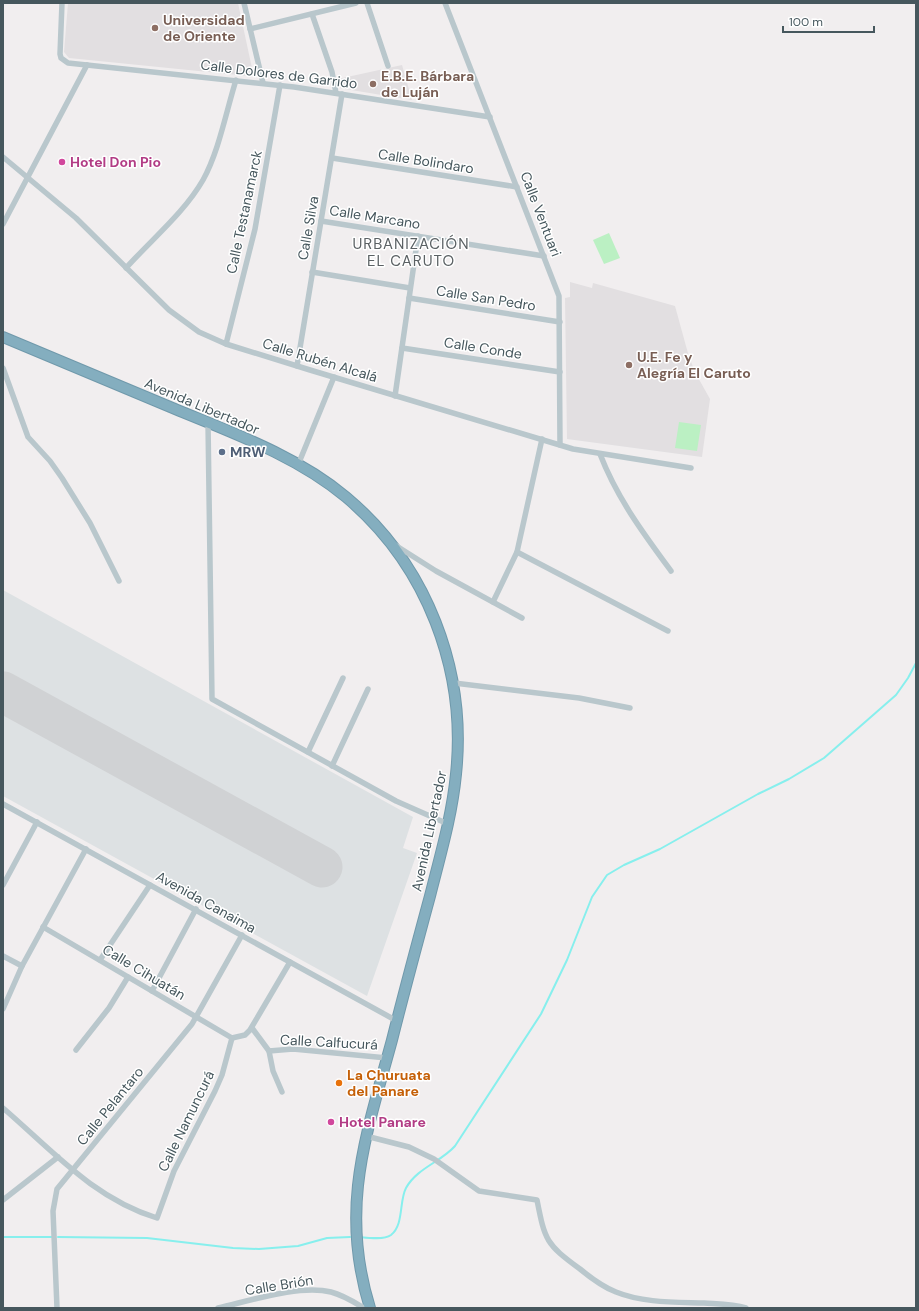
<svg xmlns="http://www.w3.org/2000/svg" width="919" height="1311" viewBox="0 0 919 1311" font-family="'DM Sans',sans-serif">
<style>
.education{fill:#e2dfe1}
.airport{fill:#dde1e3}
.green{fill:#bbf0c3}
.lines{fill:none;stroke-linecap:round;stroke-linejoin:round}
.stream{stroke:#87efed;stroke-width:2}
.runway{stroke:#d0d2d4;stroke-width:41}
.highway-casing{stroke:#7099ab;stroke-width:12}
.street{stroke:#b9c7cc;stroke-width:5.5}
.highway{stroke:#84aebf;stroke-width:10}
.education-dot{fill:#8d6e63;stroke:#fff;stroke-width:1.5}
.hotel-dot{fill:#d1479c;stroke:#fff;stroke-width:1.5}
.service-dot{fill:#5c6f8a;stroke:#fff;stroke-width:1.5}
.food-dot{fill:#e8710a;stroke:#fff;stroke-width:1.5}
.labels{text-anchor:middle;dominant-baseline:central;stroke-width:3;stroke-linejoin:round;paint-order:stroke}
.education-label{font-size:14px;font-weight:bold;fill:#785e54;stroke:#fff;text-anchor:start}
.street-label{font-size:14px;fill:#46575d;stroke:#fff}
.hotel-label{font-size:14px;font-weight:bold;fill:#b23c85;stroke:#fff;text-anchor:start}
.service-label{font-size:14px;font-weight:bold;fill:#4e5e75;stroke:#fff;text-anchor:start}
.food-label{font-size:14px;font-weight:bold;fill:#c56008;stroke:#fff;text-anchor:start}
.neighbourhood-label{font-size:15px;letter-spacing:1px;fill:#5b6164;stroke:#fff}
</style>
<rect width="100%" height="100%" fill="#f1eeef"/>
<g class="education">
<path d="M68,3H238L253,73L248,76L69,58L64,52Z"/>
<path d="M402,65L412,100L339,88L338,79Z"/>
<path d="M570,282L592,288L593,283L675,306L689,357L696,374L710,399L702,457L567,439L565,298L570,297Z"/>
</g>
<path class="airport" d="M3,590L413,817L403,848L417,853L367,996L3,796Z"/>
<g class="green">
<path d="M609,233L620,258L604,264L593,240Z"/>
<path d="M679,422L701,425L697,451L675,448Z"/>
</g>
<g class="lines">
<g class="stream">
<path d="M3,1237H53"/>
<path d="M58,1237L147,1238L233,1248L259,1249L298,1246L327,1238L350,1237"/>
<path d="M360,1237C369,1238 384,1240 391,1235C404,1225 399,1201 406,1188C417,1168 441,1162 455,1146L541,1014L567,960L592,897L607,875L624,865L660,849L758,794L789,779L824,758L896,695L908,678L916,663"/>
</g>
<path class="runway" d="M3,692L322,867"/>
<defs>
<path id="highway" d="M3,337C60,361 117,385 175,409C233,433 297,456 346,497C427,565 467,670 456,774C452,816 440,856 430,896C417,944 404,992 392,1040C366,1136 339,1208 370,1308"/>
</defs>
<use href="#highway" class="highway-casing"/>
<g class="street">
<path d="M62,3L60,54L61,58L68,63L294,87L490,117"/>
<path d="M244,3L263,83"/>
<path d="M367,3L388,66"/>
<path d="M445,3L559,296L560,445"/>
<path d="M312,14L332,72L336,93"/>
<path d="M250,29L356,3"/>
<path d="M3,157L76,218L169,310L199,332L226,344L310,370L573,449L691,468"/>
<path d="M332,158L517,187"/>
<path d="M321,221L544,256"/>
<path d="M3,224L87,65"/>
<path d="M126,268C152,239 184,213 203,180C219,151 226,112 236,80"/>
<path d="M312,272L410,288"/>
<path d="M409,298L560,322"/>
<path d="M226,344L255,229L280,85"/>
<path d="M402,348L560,372"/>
<path d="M297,366L342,94"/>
<path d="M3,368L28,437L50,461L62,478L90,523L119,581"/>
<path d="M395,396L418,236"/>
<path d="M208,423L212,699L396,801L448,824"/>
<path d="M600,454C617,498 643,533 671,571"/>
<path d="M298,465L334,377"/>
<path d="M395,545L436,571L522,618"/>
<path d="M517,552L668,631"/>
<path d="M493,602L517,552L542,439"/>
<path d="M454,683L579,698L630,708"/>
<path d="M308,752L343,678"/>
<path d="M332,766L368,689"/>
<path d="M3,804L397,1021"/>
<path d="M3,885L37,822"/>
<path d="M43,927L232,1038"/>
<path d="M3,956L22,966"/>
<path d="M100,960L150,885"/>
<path d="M152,991L196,909"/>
<path d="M3,1009L22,966L86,849"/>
<path d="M252,1028L269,1051L273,1071L282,1092"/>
<path d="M232,1038L245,1035L250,1030L290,962"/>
<path d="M76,1050L109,1008L128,977"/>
<path d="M269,1051L293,1049L387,1058"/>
<path d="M3,1108C53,1151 93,1198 157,1218L174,1171L215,1091L222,1075L232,1038"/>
<path d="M366,1136L409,1147L434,1159L479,1191L537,1200C545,1241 546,1244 580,1269C591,1278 603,1287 616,1292C643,1303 675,1302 704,1303C718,1304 733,1304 746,1308"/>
<path d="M3,1200L58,1157"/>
<path d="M57,1308L53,1211L57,1189L192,1024L242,935"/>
<path d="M218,1308C249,1301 300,1284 331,1292C343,1295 354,1302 364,1308"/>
</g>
<use href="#highway" class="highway"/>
</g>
<g class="education-dot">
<circle cx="155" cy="28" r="4"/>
<circle cx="373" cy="84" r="4"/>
<circle cx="629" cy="365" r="4"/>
</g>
<g class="hotel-dot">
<circle cx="62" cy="162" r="4"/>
<circle cx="331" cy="1122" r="4"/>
</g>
<circle class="service-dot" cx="222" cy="452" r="4"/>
<circle class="food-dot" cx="339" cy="1083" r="4"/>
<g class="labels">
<g class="education-label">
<text x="163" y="20">Universidad<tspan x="163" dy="16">de Oriente</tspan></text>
<text x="381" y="76">E.B.E. Bárbara<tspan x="381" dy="16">de Luján</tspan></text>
<text x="637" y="357">U.E. Fe y<tspan x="637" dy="16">Alegría El Caruto</tspan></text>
</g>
<g class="street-label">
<text transform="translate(279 74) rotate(7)">Calle Dolores de Garrido</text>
<text transform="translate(426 161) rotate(9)">Calle Bolindaro</text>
<text transform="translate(244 212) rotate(-78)">Calle Testanamarck</text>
<text transform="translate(541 214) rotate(69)">Calle Ventuari</text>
<text transform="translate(375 217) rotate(9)">Calle Marcano</text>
<text transform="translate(308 228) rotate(-80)">Calle Silva</text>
<text transform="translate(486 298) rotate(9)">Calle San Pedro</text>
<text transform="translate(483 348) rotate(9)">Calle Conde</text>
<text transform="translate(320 360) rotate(17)">Calle Rubén Alcalá</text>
<text transform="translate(202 406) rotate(23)">Avenida Libertador</text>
<text transform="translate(429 831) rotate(-78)">Avenida Libertador</text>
<text transform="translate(206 902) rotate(29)">Avenida Canaima</text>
<text transform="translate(144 972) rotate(31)">Calle Cihuatán</text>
<text transform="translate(329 1042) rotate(3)">Calle Calfucurá</text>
<text transform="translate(110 1106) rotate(-51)">Calle Pelantaro</text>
<text transform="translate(186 1121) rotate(-64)">Calle Namuncurá</text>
<text transform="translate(279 1285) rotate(-9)">Calle Brión</text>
</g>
<g class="hotel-label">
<text x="70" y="162">Hotel Don Pio</text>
<text x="339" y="1122">Hotel Panare</text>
</g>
<g class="service-label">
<text x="230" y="452">MRW</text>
</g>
<g class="food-label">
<text x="347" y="1075">La Churuata<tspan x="347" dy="16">del Panare</tspan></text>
</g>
<g class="neighbourhood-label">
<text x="411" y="244">URBANIZACIÓN<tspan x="411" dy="17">EL CARUTO</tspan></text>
</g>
</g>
<rect width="919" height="1311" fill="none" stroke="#46575d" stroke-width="8"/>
<path d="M783 26v6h91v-6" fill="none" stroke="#46575d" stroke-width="2"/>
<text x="789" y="26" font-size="12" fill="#46575d" stroke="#ffffff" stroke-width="3" paint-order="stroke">100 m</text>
</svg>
